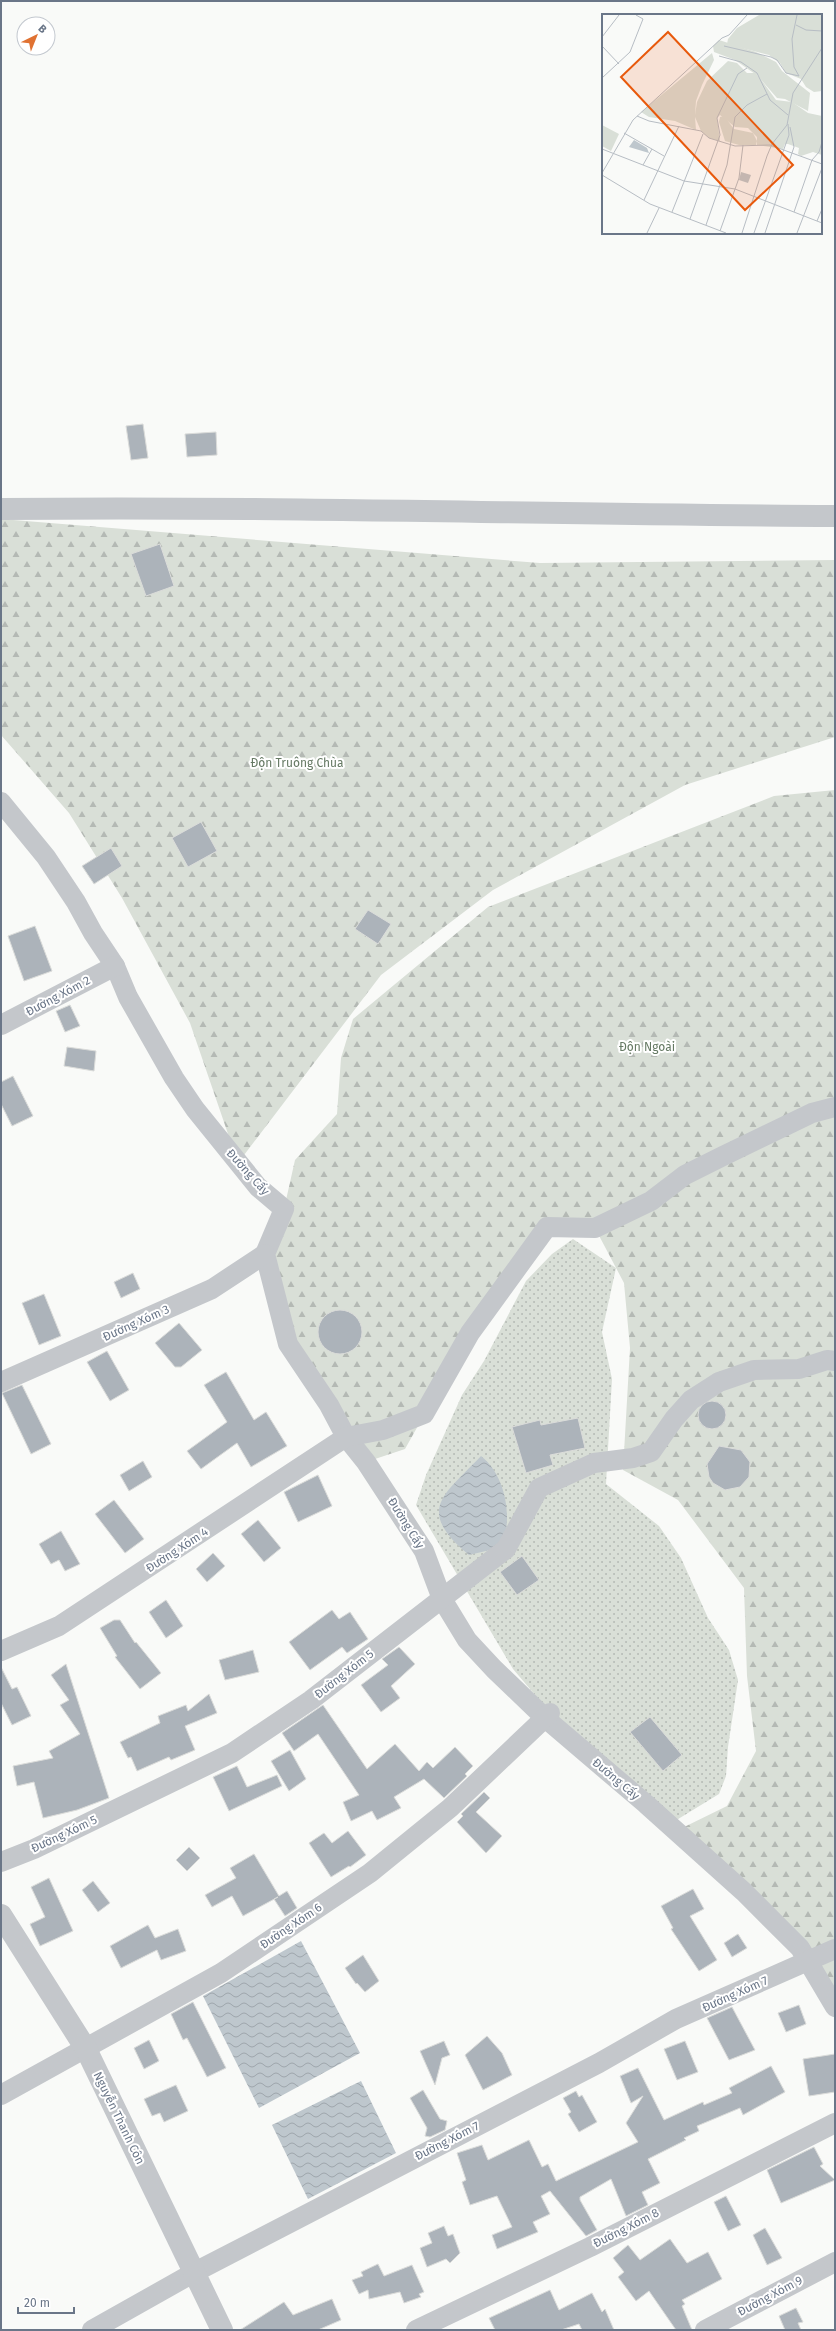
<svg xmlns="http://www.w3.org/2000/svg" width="836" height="2331" viewBox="0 0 836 2331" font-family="'Fira Sans',sans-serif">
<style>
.grass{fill:url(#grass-dots)}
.forest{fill:url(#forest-firs)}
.water{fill:url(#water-waves)}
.building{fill:#acb3ba;stroke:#dbdcda}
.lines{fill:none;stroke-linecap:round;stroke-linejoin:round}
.minor{stroke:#c4c7cb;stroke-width:20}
.tertiary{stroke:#c4c7cb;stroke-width:22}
.labels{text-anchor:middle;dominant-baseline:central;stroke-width:4;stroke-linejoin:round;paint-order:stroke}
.park-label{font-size:12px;fill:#667a64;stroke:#fff}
.street-label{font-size:12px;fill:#6a7688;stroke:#fff}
.inset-road{fill:none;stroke:#b7bdc4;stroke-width:1}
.view{fill:#e8590c;fill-opacity:0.15;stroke:#e8590c;stroke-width:2}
.inset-edge{fill:none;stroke:#6a7688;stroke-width:2}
</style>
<defs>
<pattern id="grass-dots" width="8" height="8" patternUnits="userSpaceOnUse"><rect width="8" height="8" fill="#d9dfd7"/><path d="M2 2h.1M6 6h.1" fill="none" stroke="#b4b9b4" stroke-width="1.8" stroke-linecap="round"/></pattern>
<pattern id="forest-firs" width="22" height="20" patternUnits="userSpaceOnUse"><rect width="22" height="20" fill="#d9dfd7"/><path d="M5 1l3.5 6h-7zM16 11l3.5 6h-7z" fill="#b4b9b4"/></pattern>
<pattern id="water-waves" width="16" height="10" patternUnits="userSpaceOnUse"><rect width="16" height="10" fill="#bec7cd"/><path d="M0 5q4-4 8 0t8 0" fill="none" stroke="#9ea6ac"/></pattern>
</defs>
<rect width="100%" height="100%" fill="#f9faf8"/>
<path class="grass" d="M573,1239L616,1268L602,1332L612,1379L606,1484L659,1526L681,1558L708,1618L729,1650L738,1680L728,1747L726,1776L719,1794L670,1824L582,1750L513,1669L416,1505L426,1475L462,1395L484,1361L526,1281L552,1254Z"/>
<g class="forest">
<path d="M1,519L540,563L835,560V737L685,785L493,890L381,975L238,1163L190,1023L122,898L69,813L1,735Z"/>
<path d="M835,790V2008L800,1948L676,1831L727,1806L756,1751L747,1676L744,1588L678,1500L623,1470L630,1348L624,1283L595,1228L547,1227L470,1333L405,1449L366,1462L288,1344L265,1254L284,1209L295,1160L337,1114L341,1058L353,1019L488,907L774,796Z"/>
</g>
<g class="water">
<path d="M481,1456C504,1474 512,1512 504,1540L490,1550L469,1555C415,1510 443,1496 481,1456Z"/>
<path d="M301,1941L360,2053L259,2108L203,1996Z"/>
<path d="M361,2081L396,2153L308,2199L272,2125Z"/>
</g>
<g class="building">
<path d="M143,424L148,458L131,460L126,426Z"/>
<path d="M216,432L217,455L187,457L185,434Z"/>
<path d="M160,544L174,586L146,596L131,554Z"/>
<path d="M201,822L217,851L188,867L172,838Z"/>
<path d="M111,848L122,866L94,884L82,866Z"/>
<path d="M368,910L391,924L378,944L355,929Z"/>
<path d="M35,926L52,971L24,981L8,936Z"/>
<path d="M70,1005L80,1026L65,1032L56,1011Z"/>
<path d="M67,1047L96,1051L94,1071L64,1066Z"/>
<path d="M13,1076L33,1116L12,1126L1,1104V1082Z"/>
<path d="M133,1273L140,1289L121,1298L114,1282Z"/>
<path d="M44,1294L61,1336L39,1345L22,1303Z"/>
<circle cx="340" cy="1332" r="22"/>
<path d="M179,1323L202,1350L181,1367H175L155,1343Z"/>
<path d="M107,1351L129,1390L110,1401L87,1362Z"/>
<path d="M226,1372L254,1420L266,1412L287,1446L251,1467L237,1443L201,1469L187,1451L227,1422L204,1385Z"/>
<path d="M22,1385L51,1444L31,1454L2,1393Z"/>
<circle cx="712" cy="1415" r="14"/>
<path d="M578,1418L585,1448L550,1455L553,1465L526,1473L512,1427L540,1420L541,1425Z"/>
<path d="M719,1446L741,1450L750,1462L749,1477L740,1487L725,1490L713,1483L709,1477L707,1464Z"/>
<path d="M143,1461L152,1477L129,1491L120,1475Z"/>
<path d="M318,1475L332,1506L298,1522L284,1492Z"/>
<path d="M114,1500L144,1539L125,1553L95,1514Z"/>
<path d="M258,1520L281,1548L264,1562L241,1534Z"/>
<path d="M61,1531L80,1564L65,1571L59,1560L51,1564L39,1544Z"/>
<path d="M213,1553L225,1566L207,1582L196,1569Z"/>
<path d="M522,1556L539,1580L517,1595L500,1572Z"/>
<path d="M166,1600L183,1626L166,1638L149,1612Z"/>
<path d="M332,1610L339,1619L350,1612L368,1639L347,1653L342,1647L310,1670L289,1642Z"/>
<path d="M114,1620H120L135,1643L136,1642L161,1673L140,1689L115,1657L117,1656L100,1628Z"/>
<path d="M399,1647L415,1664L391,1686L400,1698L381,1712L361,1685L388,1665L382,1659Z"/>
<path d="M253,1650L259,1672L225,1680L219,1660Z"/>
<path d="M66,1664L109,1798L77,1810L43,1818L34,1782L17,1786L13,1766L53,1758L49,1751L80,1734L60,1705L69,1700L51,1675Z"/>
<path d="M1,1667L12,1689L17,1687L31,1716L12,1725L1,1703Z"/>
<path d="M209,1694L217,1713L185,1726L195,1750L171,1760L169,1757L137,1771L131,1757L128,1758L120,1742L160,1723L158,1716L186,1705L188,1711Z"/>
<path d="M323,1705L367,1769L395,1744L419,1771L427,1762L433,1768L455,1747L473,1766L465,1774L467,1776L444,1798L424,1779L394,1797L401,1808L377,1820L372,1811L351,1821L343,1802L359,1795L318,1734L294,1751L282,1733Z"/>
<path d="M650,1717L682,1755L663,1771L630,1732Z"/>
<path d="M290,1750L306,1779L289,1791L271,1761Z"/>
<path d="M237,1766L247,1787L277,1775L282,1786L229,1811L213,1777Z"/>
<path d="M484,1792L490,1798L476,1812L502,1836L486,1853L457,1822L463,1816L461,1814Z"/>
<path d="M348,1831L366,1855L350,1867L349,1866L331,1877L309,1843L324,1833L332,1843Z"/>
<path d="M189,1847L200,1858L187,1871L176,1860Z"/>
<path d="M254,1854L279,1896L287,1891L297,1908L285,1916L274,1899L278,1897L243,1916L232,1896L212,1907L205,1895L236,1878L230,1868Z"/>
<path d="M49,1878L73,1931L40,1946L30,1924L45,1917L31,1887Z"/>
<path d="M93,1881L110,1903L98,1912L82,1890Z"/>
<path d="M693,1889L704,1909L690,1916L717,1960L699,1971L671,1929L673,1928L661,1906Z"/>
<path d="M148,1925L155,1938L178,1929L186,1951L161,1960L157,1950L121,1968L110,1946Z"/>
<path d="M738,1934L747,1948L732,1957L724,1943Z"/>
<path d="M363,1955L379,1981L365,1992L357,1983L356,1984L345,1968Z"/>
<path d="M193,2002L226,2068L207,2077L187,2038L183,2040L171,2014Z"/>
<path d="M799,2005L806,2024L786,2032L778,2013Z"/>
<path d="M732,2007L755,2050L729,2060L707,2018Z"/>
<path d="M487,2036L502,2053L512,2075L483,2090L465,2055Z"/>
<path d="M149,2040L159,2061L144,2069L134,2048Z"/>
<path d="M444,2041L450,2055L442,2058L435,2085L420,2051Z"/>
<path d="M685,2041L698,2072L677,2080L664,2049Z"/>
<path d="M835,2054V2092L809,2096L803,2059Z"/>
<path d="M771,2066L785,2092L743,2115L740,2108L697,2126L699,2131L684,2138L686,2140L648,2159L660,2183L642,2192L648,2205L626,2216L611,2179L580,2197V2200L597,2230L586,2236L550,2191L541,2196L550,2214L533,2222L538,2232L497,2249L492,2235L512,2227L497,2196L470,2205L462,2182L466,2180L457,2153L482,2145L488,2160L529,2140L542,2167L548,2164L556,2181L638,2142L626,2123L643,2096L631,2103L620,2076L638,2068L664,2120L703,2102L704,2105L732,2093L729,2088Z"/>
<path d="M176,2085L188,2111L164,2122L160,2113L152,2116L144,2099Z"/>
<path d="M423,2090L440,2119L447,2121L445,2130L430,2137L425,2136L427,2128L410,2098Z"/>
<path d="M576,2091L579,2097L582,2095L597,2122L579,2132L568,2114L571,2112L563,2098Z"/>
<path d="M814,2147L823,2164L820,2166L835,2180L781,2203L767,2170Z"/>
<path d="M726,2196L741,2225L728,2231L714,2202Z"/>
<path d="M444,2226L448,2236L453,2234L460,2253L450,2263L446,2259L427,2267L420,2248L432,2243L428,2233Z"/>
<path d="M765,2228L782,2258L767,2265L753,2235Z"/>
<path d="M670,2239L687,2263L708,2252L722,2279L682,2300L685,2304L682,2306L692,2330H676L649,2291L636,2301L618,2277L624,2272L613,2258L628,2245L640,2260Z"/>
<path d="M378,2264L384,2276L412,2265L424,2292L419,2294L421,2297L404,2303L400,2292L369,2299L368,2290L359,2294L352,2280L363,2276L361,2272Z"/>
<path d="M550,2290L559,2310L592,2293L602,2312L605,2309L614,2330H582L579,2324L561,2330H495L489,2318Z"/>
<path d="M332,2299L341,2320L318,2330H240L284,2302L293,2315Z"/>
<path d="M796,2308L803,2322L798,2323L801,2330H785L779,2316Z"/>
</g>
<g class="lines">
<g class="minor">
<path d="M1,802L46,857L76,902L93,933L115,966L128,997L174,1078L195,1109L258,1187L284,1209L265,1254L288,1344L329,1405L346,1437L366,1462L424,1551L442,1599L467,1640L494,1669L545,1718L646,1804L744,1892L800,1948L835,2007"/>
<path d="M1,1025L115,966"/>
<path d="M1,1382L212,1289L265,1254"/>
<path d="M1,1651L59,1626L346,1437L383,1430L424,1414L470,1333L547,1227L595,1228L651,1201L685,1175L723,1156L812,1113L835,1107"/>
<path d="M1,1862L34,1849L232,1753L311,1700L506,1549L539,1488L594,1463L633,1458L651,1452L674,1419L691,1400L719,1382L754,1370L799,1369L827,1360L835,1361"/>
<path d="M1,2095L221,1973L370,1873L450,1808L550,1713"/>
<path d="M92,2330L195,2272L599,2063L676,2019L835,1949"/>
<path d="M416,2330L590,2247L835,2123"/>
<path d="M705,2330L835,2262"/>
</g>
<g class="tertiary">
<path d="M1,509C279,506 557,515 835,516"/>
<path d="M1,1915L86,2049L222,2330"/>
</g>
</g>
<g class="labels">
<g class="park-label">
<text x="297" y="763">Độn Truông Chùa</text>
<text x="647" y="1047">Độn Ngoài</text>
</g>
<g class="street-label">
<text transform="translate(58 996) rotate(-28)">Đường Xóm 2</text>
<text transform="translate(248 1172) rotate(48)">Đường Cấy</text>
<text transform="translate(136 1323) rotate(-24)">Đường Xóm 3</text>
<text transform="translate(406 1523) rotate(58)">Đường Cấy</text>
<text transform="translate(177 1550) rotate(-33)">Đường Xóm 4</text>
<text transform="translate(344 1674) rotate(-38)">Đường Xóm 5</text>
<text transform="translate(616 1779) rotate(40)">Đường Cấy</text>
<text transform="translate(64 1834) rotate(-25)">Đường Xóm 5</text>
<text transform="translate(291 1926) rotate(-34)">Đường Xóm 6</text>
<text transform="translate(735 1994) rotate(-24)">Đường Xóm 7</text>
<text transform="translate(119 2118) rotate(64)">Nguyễn Thanh Côn</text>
<text transform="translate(447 2141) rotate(-27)">Đường Xóm 7</text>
<text transform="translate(626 2228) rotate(-27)">Đường Xóm 8</text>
<text transform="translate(770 2296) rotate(-28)">Đường Xóm 9</text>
</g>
</g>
<g transform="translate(602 14)">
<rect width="220" height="220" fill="#f9faf8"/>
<path d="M117,26L154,38L174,48L180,57L208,79L206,97L183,85L175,84L156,62L133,46L112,38L111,32ZM122,102L132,115L151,119L155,127L154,131H137L123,127L117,108L118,103Z" fill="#d9dfd7"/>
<path d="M157,1H220V77L212,78L204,73L199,65L184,59L178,49L167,41L125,30L126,25L135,14ZM110,39L112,46L100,71L94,87L93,101L95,88L105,67L126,47L135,49L145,59H153L158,64L174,86L190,88L206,99L220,102V141L211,138L199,142L196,140L197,134L186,130H183L181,135L155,131V123L146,114L133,113L118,101L115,104L118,127L107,124L99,117L93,103L94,116L73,107L47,103L39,98Z" fill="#d9dfd7"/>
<path d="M0,111L17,120L9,137L0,132Z" fill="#d9dfd7"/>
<path d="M32,126L45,134L47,139L27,133ZM139,158L149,161L146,169L137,166Z" fill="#bec7cd"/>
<path class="inset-road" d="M195,1L190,25L192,53L197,62M194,11L204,16L220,17M0,23L17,1M0,32L17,50M122,32L169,43L175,46L184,59L197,62M117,42L139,48L155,59L168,86L186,101M0,64L28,38L41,5L34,1M35,102L47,107L99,117L107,124L133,132L168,131L220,150M22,119L62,142M0,135L82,167L133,175L220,209M41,151L50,135M0,159L31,106L120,24L127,21L145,1M0,161L48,190L124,219M42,186L77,112M70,198L101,120M192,198L210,146L217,138L220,128M88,205L118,121L115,104L136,60L145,54M215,207L220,195M104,211L125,151L133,103L145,91L165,80M118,217L137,164L141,131M45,219L57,194M140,219L165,142L170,130L185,111L191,79L220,34M152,219L187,121L186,110M163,219L192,133L188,113M195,219L220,154"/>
<path class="view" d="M66,18L191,151L143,196L19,63Z"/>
<rect width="220" height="220" class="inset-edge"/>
</g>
<rect width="836" height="2331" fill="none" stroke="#6a7688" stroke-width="4"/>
<g transform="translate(36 36) rotate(43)"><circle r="19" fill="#ffffff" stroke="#c3c8cf"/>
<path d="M0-3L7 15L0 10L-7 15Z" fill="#e07232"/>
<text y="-6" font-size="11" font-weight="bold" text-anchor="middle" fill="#6a7688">B</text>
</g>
<path d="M18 2307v6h56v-6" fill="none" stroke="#6a7688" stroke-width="2"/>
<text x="24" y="2307" font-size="12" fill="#6a7688" stroke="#ffffff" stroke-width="3" paint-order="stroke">20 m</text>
</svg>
